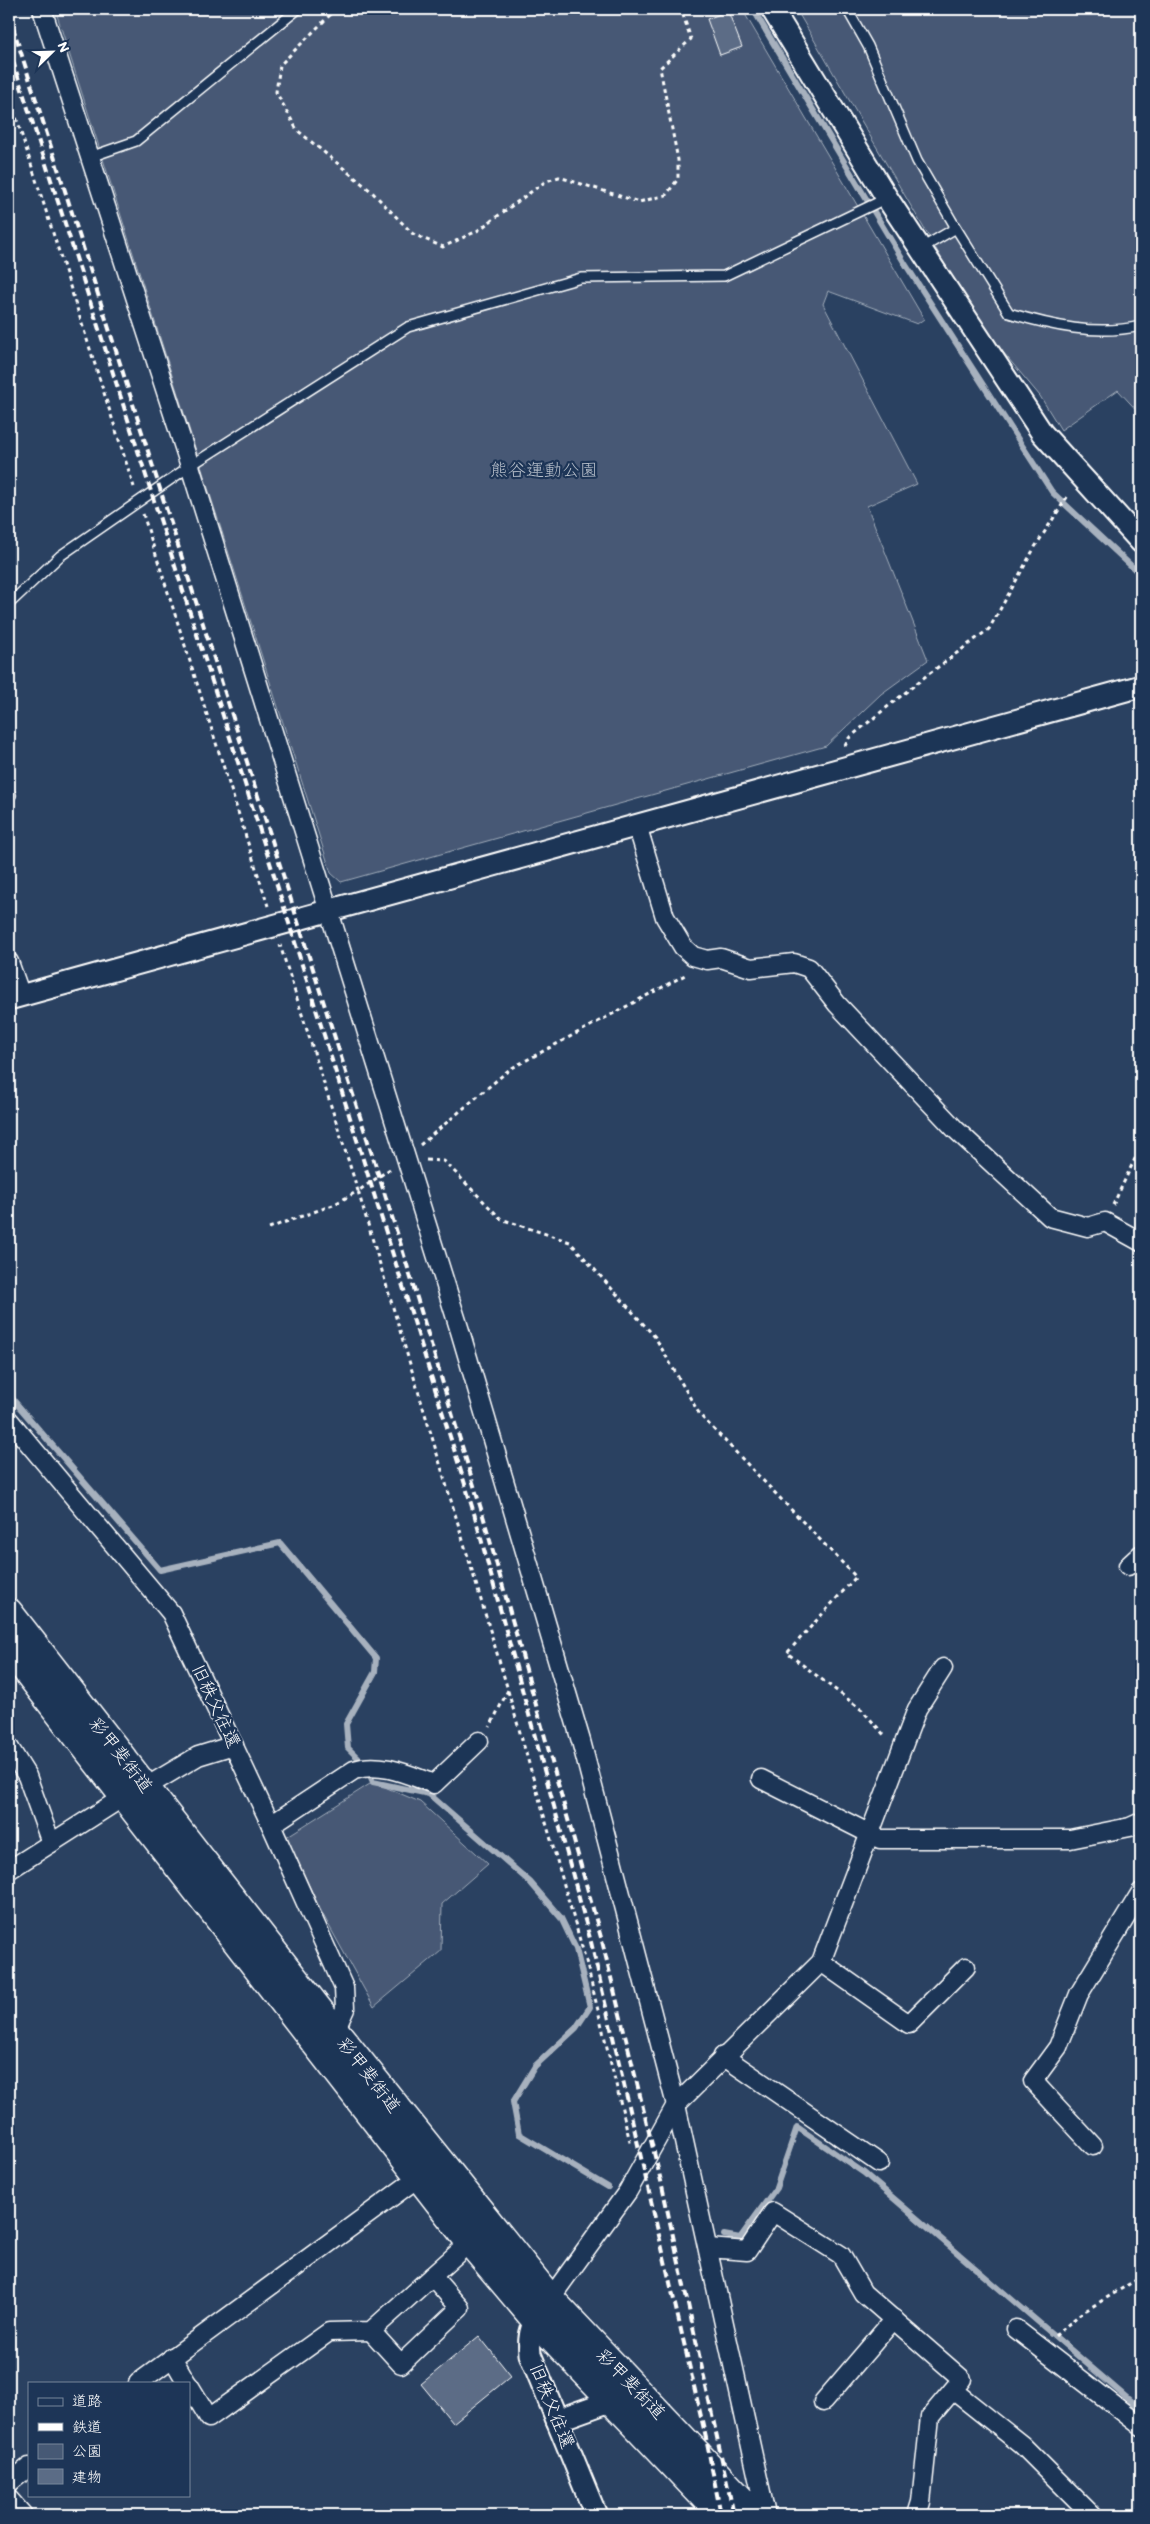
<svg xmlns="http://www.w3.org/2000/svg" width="1150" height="2524" viewBox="0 0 1150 2524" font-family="Itim,'Klee One',sans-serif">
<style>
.green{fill:#465975;stroke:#a2acba}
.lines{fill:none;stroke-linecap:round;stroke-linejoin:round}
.stream{stroke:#a7b1be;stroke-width:6}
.building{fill:#5b6c86;stroke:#fff}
.service-casing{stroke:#fff;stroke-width:12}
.minor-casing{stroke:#fff;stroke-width:21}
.tertiary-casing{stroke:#fff;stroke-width:25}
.trunk-casing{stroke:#fff;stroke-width:31}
.path{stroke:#fff;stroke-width:3;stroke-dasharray:4 4;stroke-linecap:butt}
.service{stroke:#1d3557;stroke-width:9}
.minor{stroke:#1d3557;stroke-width:18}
.tertiary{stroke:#1d3557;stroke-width:21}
.trunk{stroke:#1d3557;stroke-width:28}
.rail{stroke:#fff;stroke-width:4;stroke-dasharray:8 4;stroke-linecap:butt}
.labels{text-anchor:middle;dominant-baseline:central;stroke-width:4.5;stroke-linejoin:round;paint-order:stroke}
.park-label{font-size:18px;fill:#b5bdc8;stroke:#1d3557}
.street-label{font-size:18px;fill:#fff;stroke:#1d3557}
</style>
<rect width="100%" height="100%" fill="#2a4161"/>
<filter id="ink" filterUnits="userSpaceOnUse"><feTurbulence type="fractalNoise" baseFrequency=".02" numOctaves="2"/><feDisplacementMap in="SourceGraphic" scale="10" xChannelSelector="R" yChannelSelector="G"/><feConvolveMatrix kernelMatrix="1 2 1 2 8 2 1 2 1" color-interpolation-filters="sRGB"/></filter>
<g filter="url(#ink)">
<g class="green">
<path d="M55,9H742L924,319L917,324L828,291L823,304L917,484L867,506L928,660L881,694L826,746L341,882L331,873Z"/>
<path d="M796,9H1141V415L1118,390L1061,430L1040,396L981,326Z"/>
<path d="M373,1782L420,1802L488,1864L442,1904L441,1951L374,2007L322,1913L286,1837Z"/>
</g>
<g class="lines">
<g class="stream">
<path d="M753,9L904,262L1052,492L1141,575"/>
<path d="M9,1395L160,1570L280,1543L376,1658L375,1672L346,1724L348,1748L366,1766L373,1782L429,1794L530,1882L561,1918L576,1949L590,2007L576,2028L535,2066L513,2102L519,2134L608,2187"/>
<path d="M724,2235L740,2238L776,2188L797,2127L864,2173L1141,2410"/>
<path d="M9,2513L11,2515"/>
</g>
</g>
<g class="building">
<path d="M728,11L742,47L720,55L707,19Z"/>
<path d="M479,2336L511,2376L453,2423L421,2384Z"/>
</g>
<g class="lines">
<defs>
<g id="service">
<path d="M847,9L868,46L917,161L956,228"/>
<path d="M90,157L136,141L298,9"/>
<path d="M920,249L956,228L1009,313C1052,326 1096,336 1141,326"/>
<path d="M9,604L60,556L190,466L408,327L581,278L724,276L887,198"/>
<path d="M9,792L11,795L9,797"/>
</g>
<g id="minor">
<path d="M42,9L190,466L460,1331L581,1741L676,2105L766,2515"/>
<path d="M637,825L665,917L683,947L693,956L707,960L721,958L751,968L794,963L809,968L837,1004L955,1129L1050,1217L1088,1227L1105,1222L1141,1242"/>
<path d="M9,962L21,996"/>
<path d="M9,1420L171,1613L271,1825L344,1988L345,2009L335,2031"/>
<path d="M1128,1566L1141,1554"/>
<path d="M9,1747L27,1776L51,1843"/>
<path d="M761,1779L880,1839H1070L1130,1827L1141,1822"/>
<path d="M146,1787L198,1756L234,1745"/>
<path d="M271,1825L354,1770C381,1761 409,1775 434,1784L479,1741"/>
<path d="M9,1870L125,1796"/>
<path d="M821,1962L909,2024L966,1967"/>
<path d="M723,2056L879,2163"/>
<path d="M1093,2146L1033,2081L1058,2047L1079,1994L1141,1892"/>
<path d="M708,2248L747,2251L773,2212L841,2255L863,2293L962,2379L930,2417L921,2502L917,2515"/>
<path d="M550,2299L628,2191L676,2105L821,1962L917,1709L943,1668"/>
<path d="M1016,2329L1141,2426"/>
<path d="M371,2331L401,2364L460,2308L432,2276"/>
<path d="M172,2357L187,2383"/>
<path d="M138,2383L419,2177"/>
<path d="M189,2385L209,2418L329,2332L371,2331L470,2242"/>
<path d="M954,2391L1022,2445L1092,2515"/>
<path d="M823,2402L894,2319"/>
<path d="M9,2483L29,2467"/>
<path d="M9,2499L23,2515"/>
</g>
<g id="tertiary">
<path d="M772,9L887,198L1042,433L1141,542"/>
<path d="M9,999L1141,686"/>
<path d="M544,2308C532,2323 528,2334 530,2354L596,2515"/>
<path d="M557,2420L613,2400"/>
</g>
<g id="trunk">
<path d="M9,1613L335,2031L550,2299L755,2515"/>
<path d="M9,1648L470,2242L535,2319L722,2515"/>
</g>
</defs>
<use href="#service" class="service-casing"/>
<use href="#minor" class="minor-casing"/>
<use href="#tertiary" class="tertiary-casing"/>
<use href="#trunk" class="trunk-casing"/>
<g class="path">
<path d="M336,9L280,65L276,92L297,130L371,191L413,234L443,247L477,231L546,181L559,177L639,202L666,195L678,179V160L660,68L691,39L681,9"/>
<path d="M9,95L134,487"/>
<path d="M143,514L268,906"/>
<path d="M845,746L849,738L922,679L989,629L1035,547L1069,494"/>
<path d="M420,1145L510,1069L685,975L686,972"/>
<path d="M426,1160L444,1161L501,1219L570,1242L655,1337L700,1415L856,1577L787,1653L862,1710L886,1737"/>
<path d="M390,1169L358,1191L508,1690L490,1727"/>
<path d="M1113,1205L1141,1146"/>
<path d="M269,1228L333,1205L358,1191L280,945"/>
<path d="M508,1691L586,1961L631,2146"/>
<path d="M1055,2336L1080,2314L1141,2277"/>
</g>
<use href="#service" class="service"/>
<use href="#minor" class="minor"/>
<use href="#tertiary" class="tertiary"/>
<use href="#trunk" class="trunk"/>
<g class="rail">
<path d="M9,15L400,1242L482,1512L602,1941L661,2181L734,2515"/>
<path d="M9,49L261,834L474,1513L591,1942L706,2438L721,2515"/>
</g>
</g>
</g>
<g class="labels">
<g class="park-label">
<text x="544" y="470">熊谷運動公園</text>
</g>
<g class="street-label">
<text transform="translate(216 1706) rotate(65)">旧秩父往還</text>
<text transform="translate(121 1755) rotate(52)">彩甲斐街道</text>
<text transform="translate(369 2075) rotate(52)">彩甲斐街道</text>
<text transform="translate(631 2384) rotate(46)">彩甲斐街道</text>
<text transform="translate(552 2406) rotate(68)">旧秩父往還</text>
</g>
</g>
<rect width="1150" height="2524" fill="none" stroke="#1d3557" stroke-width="30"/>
<rect x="15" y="15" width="1120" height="2494" fill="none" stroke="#fff" stroke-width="2" filter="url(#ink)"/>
<rect x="28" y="2382" width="162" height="115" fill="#1d3557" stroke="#77869a"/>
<rect x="38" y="2398" width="25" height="8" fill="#1d3557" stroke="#77869a"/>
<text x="72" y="2406" font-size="15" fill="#ffffff">道路</text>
<rect x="38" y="2423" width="25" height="8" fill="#ffffff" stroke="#77869a"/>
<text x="72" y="2432" font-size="15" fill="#ffffff">鉄道</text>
<rect x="38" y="2444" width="25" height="15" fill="#465975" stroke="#77869a"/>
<text x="72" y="2456" font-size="15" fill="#ffffff">公園</text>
<rect x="38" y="2469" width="25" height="15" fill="#5b6c86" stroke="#77869a"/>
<text x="72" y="2482" font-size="15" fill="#ffffff">建物</text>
<g transform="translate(52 52) rotate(67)" stroke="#1d3557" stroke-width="4" paint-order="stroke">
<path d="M0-4L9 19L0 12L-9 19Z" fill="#ffffff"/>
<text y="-8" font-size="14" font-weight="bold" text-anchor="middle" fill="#ffffff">N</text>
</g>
</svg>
